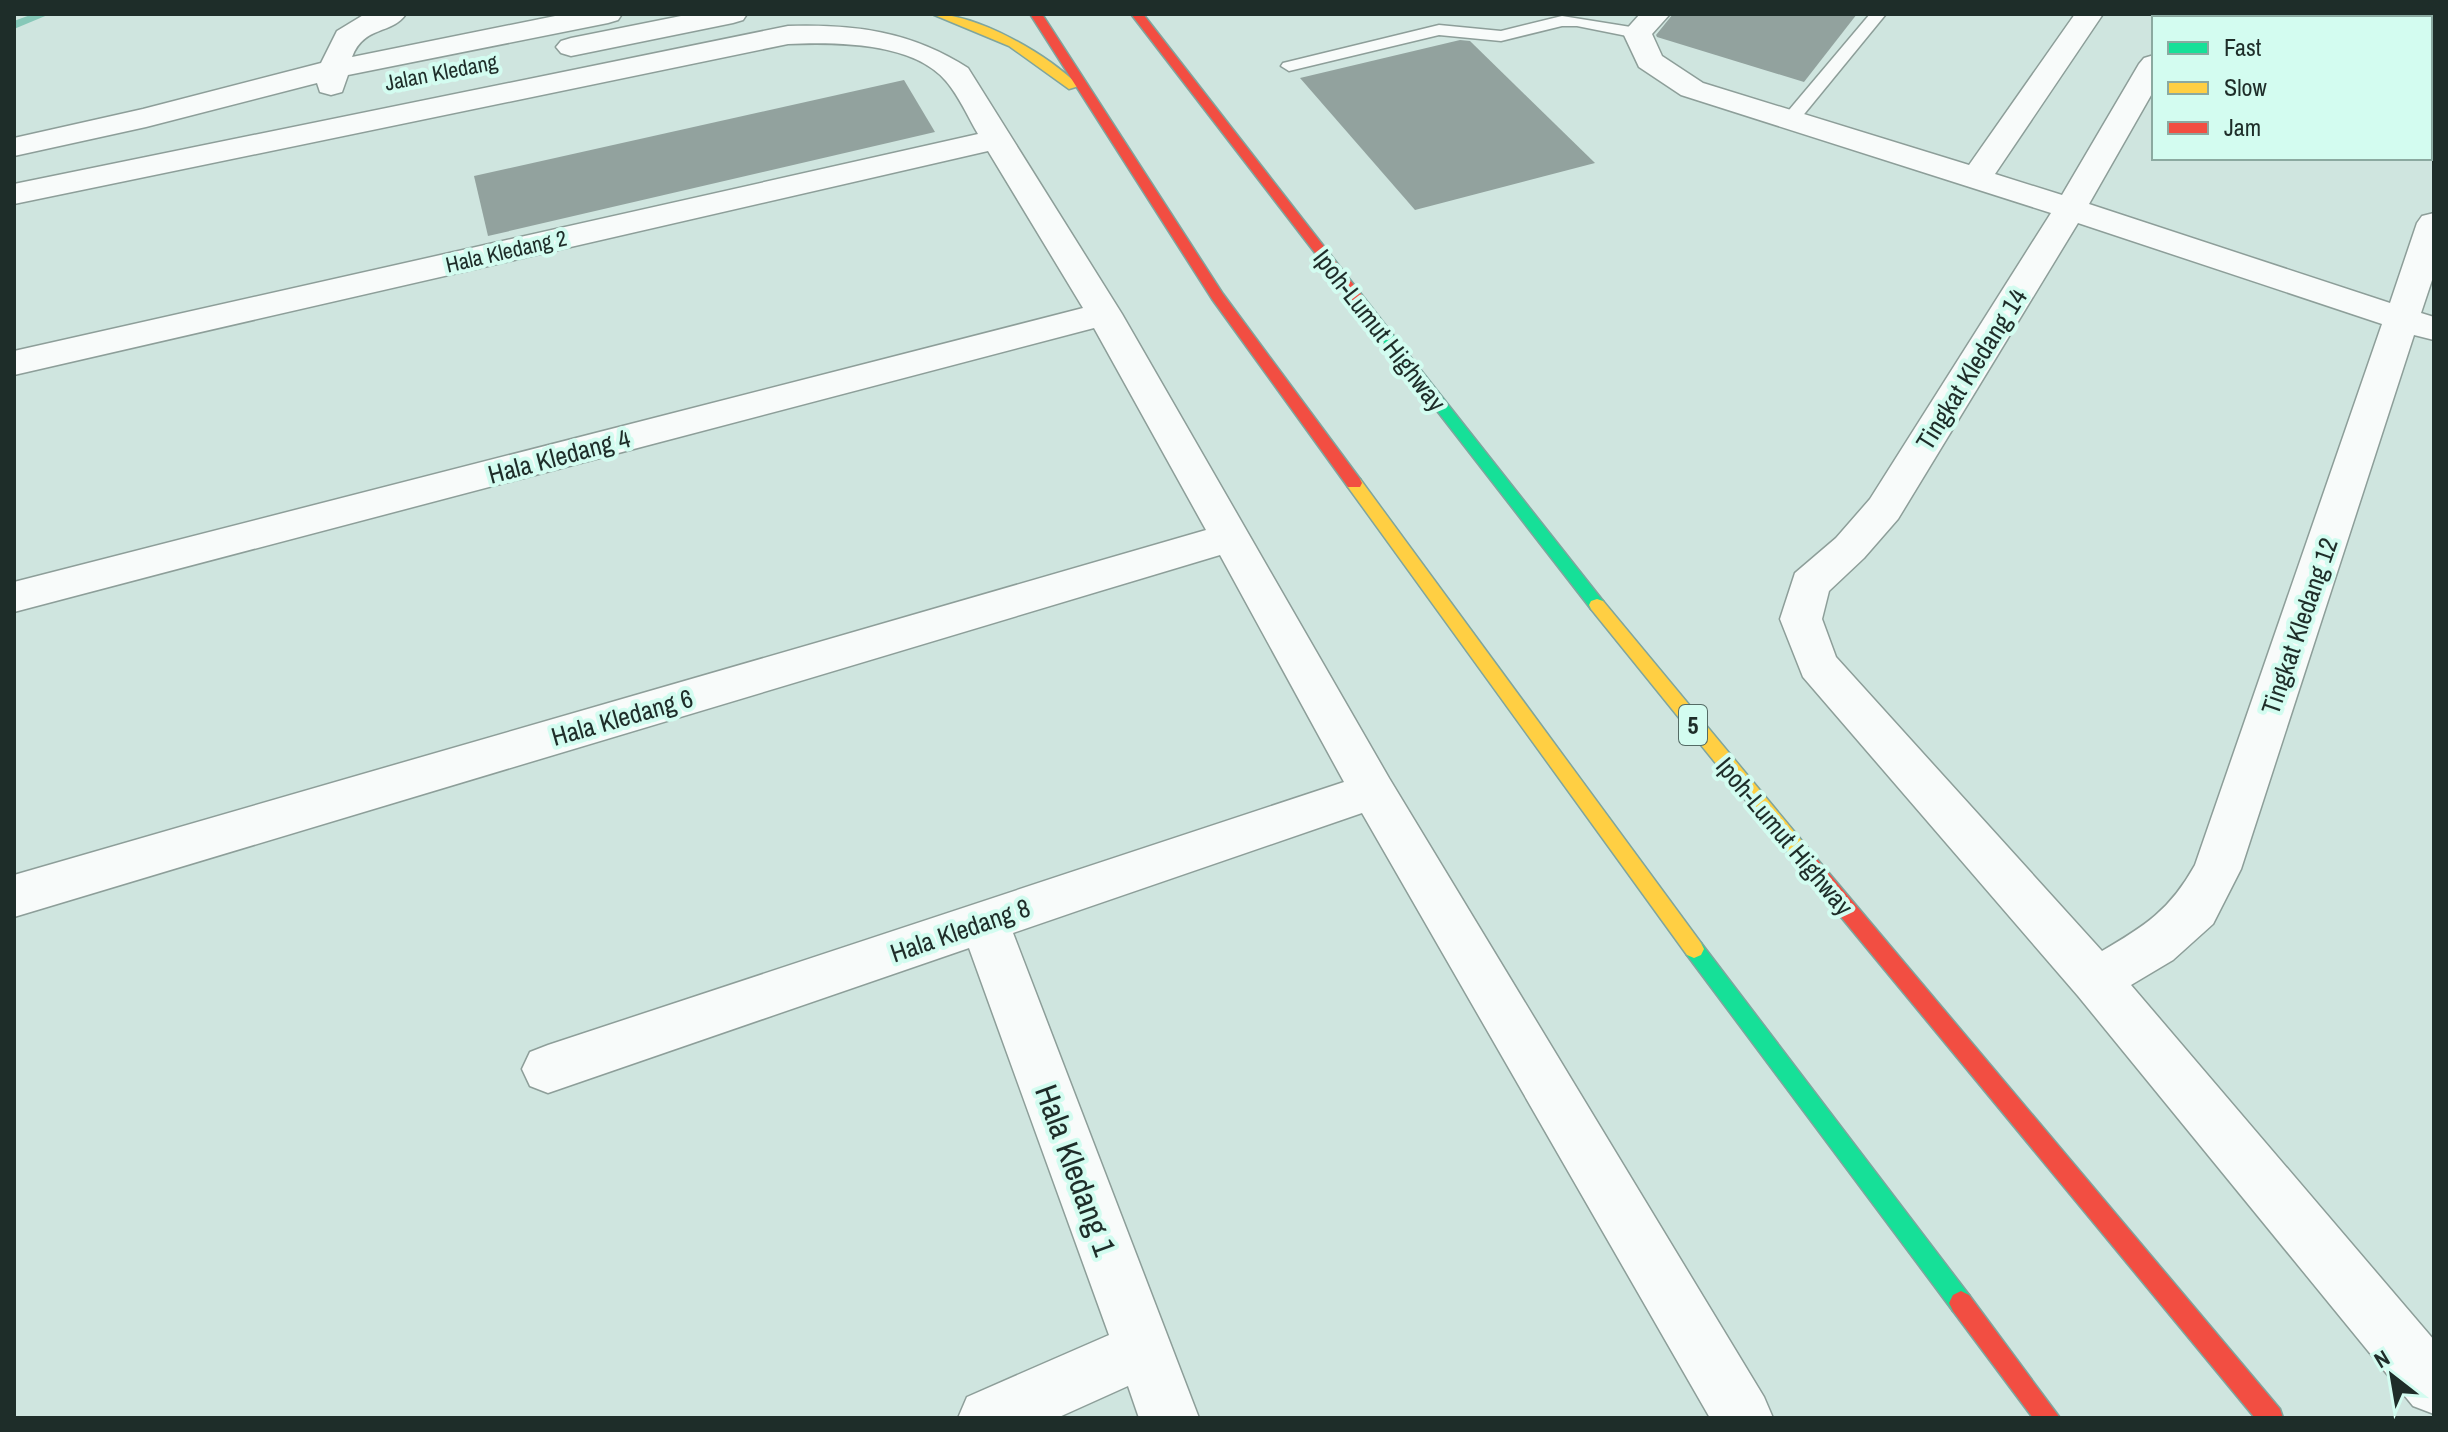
<svg xmlns="http://www.w3.org/2000/svg" width="2448" height="1432" viewBox="0 0 2448 1432" font-family="'Archivo Narrow',sans-serif">
<style>
.lines{fill:none;stroke-linecap:round;stroke-linejoin:round}
.stream{fill:#86c8b8;fill-rule:evenodd}
.building{fill:#92a29e}
.lane-casing{stroke:#8d9e99;stroke-width:3}
.street-casing{stroke:#8d9e99;stroke-width:3}
.fast-casing{stroke:#7fa59e;stroke-width:3}
.slow-casing{stroke:#7fa59e;stroke-width:3}
.jam-casing{stroke:#7fa59e;stroke-width:3}
.lane{fill:#f8fbfa;fill-rule:evenodd}
.street{fill:#f8fbfa;fill-rule:evenodd}
.fast{fill:#16e098;fill-rule:evenodd}
.slow{fill:#ffcf43;fill-rule:evenodd}
.jam{fill:#f24e42;fill-rule:evenodd}
.labels{text-anchor:middle;dominant-baseline:central;stroke-width:8;stroke-linejoin:round;paint-order:stroke}
.far-street-label{font-size:22px;fill:#1e2d29;stroke:#d3fcf0}
.shield{fill:#d3fcf0;stroke:#546b65;stroke-width:2}
.shield-label{font-size:24px;font-weight:bold;fill:#1e2d29}
.street-label{font-size:26px;fill:#1e2d29;stroke:#d3fcf0}
.near-street-label{font-size:32px;fill:#1e2d29;stroke:#d3fcf0}
</style>
<rect width="100%" height="100%" fill="#cfe5df"/>
<g class="lines">
<path class="stream" d="M33,14H50L14,29V21Z"/>
</g>
<g class="building">
<path d="M1673,14H1857L1804,82L1657,37L1656,35Z"/>
<path d="M1460,40L1470,41L1595,163L1415,210L1300,78Z"/>
<path d="M904,80L935,132L488,236L474,176Z"/>
</g>
<g class="lines">
<defs>
<g id="lane">
<path d="M1870,14H1886L1796,124H1784L1782,120L1784,116Z"/>
<path d="M1562,16L1637,28L1645,33L1637,38L1577,26H1562L1501,41L1439,35L1289,71L1281,66L1283,63L1439,25L1501,31Z"/>
</g>
<g id="street">
<path d="M365,14H406C392,35 364,25 352,57L565,14H622L618,20L608,23L348,75L342,92L331,95L320,92L317,83L146,127L14,156V138L143,109L321,63L337,31Z"/>
<path d="M691,14H747L743,20L733,23L571,56L561,53L556,47L561,41L571,38Z"/>
<path d="M1640,14H1670L1652,34L1662,56L1703,83L1969,165L2075,14H2103L1995,174L2062,195L2139,64L2144,58L2154,55V90L2089,204L2390,303L2417,223L2422,216L2434,213V274L2421,313L2434,317V340L2414,335L2241,869L2213,924L2173,960L2131,985L2434,1340V1414L2413,1406L2078,996L1803,677L1780,619L1795,573L1836,538L1870,499L2051,213L1681,95L1639,67L1623,33ZM2078,223L2382,324L2195,865C2170,910 2145,926 2102,951L1836,657L1822,619L1829,591L1864,558L1898,519Z"/>
<path d="M2169,14H2197L2195,18H2167Z"/>
<path d="M788,26C854,24 911,31 968,68L1122,314L1389,778L1764,1397L1773,1418H1710L1362,813L1013,933L1199,1418H1139L1128,1386L1057,1418H958L967,1397L1109,1335L969,948L548,1093L530,1086L522,1069L530,1052L548,1045L1344,782L1220,555L14,917V875L1206,530L1094,328L14,612V582L1083,308L988,151L14,375V351L978,134C968,117 959,96 946,81C913,42 835,42 788,44L14,204V184Z"/>
</g>
<g id="fast">
<path d="M1384,328L1389,330L1603,601L1605,605L1603,609H1591L1379,336V330Z"/>
<path d="M1694,940L1701,943L1969,1295L1973,1303L1969,1311L1961,1315L1953,1311L1687,955L1684,949L1687,943Z"/>
</g>
<g id="slow">
<path d="M932,14C978,14 1047,54 1079,86L1069,89L1009,46Z"/>
<path d="M1354,477L1360,479L1701,943L1704,949L1701,955L1694,958L1687,955L1348,487L1346,483L1348,479Z"/>
<path d="M1597,599L1603,601L1812,853L1815,859L1812,865L1805,867L1798,865L1591,609L1589,605L1591,601Z"/>
</g>
<g id="jam">
<path d="M1030,14H1042L1223,294L1360,479L1362,483L1360,487H1348L1212,299Z"/>
<path d="M1131,14H1143L1389,330V336H1379Z"/>
<path d="M1805,851L1812,853L2280,1409L2283,1418H2255L1798,865L1795,859L1798,853Z"/>
<path d="M1961,1291L1969,1295L2060,1418H2033L1953,1311L1949,1303L1953,1295Z"/>
</g>
</defs>
<use href="#lane" class="lane-casing"/>
<use href="#street" class="street-casing"/>
<use href="#fast" class="fast-casing"/>
<use href="#slow" class="slow-casing"/>
<use href="#jam" class="jam-casing"/>
<use href="#lane" class="lane"/>
<use href="#street" class="street"/>
<use href="#fast" class="fast"/>
<use href="#slow" class="slow"/>
<use href="#jam" class="jam"/>
</g>
<g class="labels">
<g class="far-street-label">
<text transform="translate(441 72) rotate(-11)">Jalan Kledang</text>
<text transform="translate(506 251) rotate(-13)">Hala Kledang 2</text>
</g>
<rect class="shield" x="1679" y="705" width="28" height="40" rx="6"/>
<g class="shield-label">
<text x="1693" y="725">5</text>
</g>
<g class="street-label">
<text transform="translate(1380 330) rotate(52)">Ipoh-Lumut Highway</text>
<text transform="translate(1971 369) rotate(-58)">Tingkat Kledang 14</text>
<text transform="translate(559 456) rotate(-15)">Hala Kledang 4</text>
<text transform="translate(2299 626) rotate(-71)">Tingkat Kledang 12</text>
<text transform="translate(622 717) rotate(-16)">Hala Kledang 6</text>
<text transform="translate(1785 836) rotate(50)">Ipoh-Lumut Highway</text>
<text transform="translate(960 930) rotate(-19)">Hala Kledang 8</text>
</g>
<g class="near-street-label">
<text transform="translate(1076 1170) rotate(70)">Hala Kledang 1</text>
</g>
</g>
<rect width="2448" height="1432" fill="none" stroke="#1e2d29" stroke-width="32"/>
<rect x="2152" y="16" width="280" height="144" fill="#d3fcf0" stroke="#8ba9a0" stroke-width="2"/>
<rect x="2168" y="42" width="40" height="12" fill="#16e098" stroke="#8ba9a0" stroke-width="2"/>
<text x="2224" y="56" font-size="24" fill="#1e2d29">Fast</text>
<rect x="2168" y="82" width="40" height="12" fill="#ffcf43" stroke="#8ba9a0" stroke-width="2"/>
<text x="2224" y="96" font-size="24" fill="#1e2d29">Slow</text>
<rect x="2168" y="122" width="40" height="12" fill="#f24e42" stroke="#8ba9a0" stroke-width="2"/>
<text x="2224" y="136" font-size="24" fill="#1e2d29">Jam</text>
<g transform="translate(2392 1376) rotate(329)" stroke="#d3fcf0" stroke-width="6" paint-order="stroke">
<path d="M0-6L14 30L0 20L-14 30Z" fill="#1e2d29"/>
<text y="-12" font-size="22" font-weight="bold" text-anchor="middle" fill="#1e2d29">N</text>
</g>
</svg>
